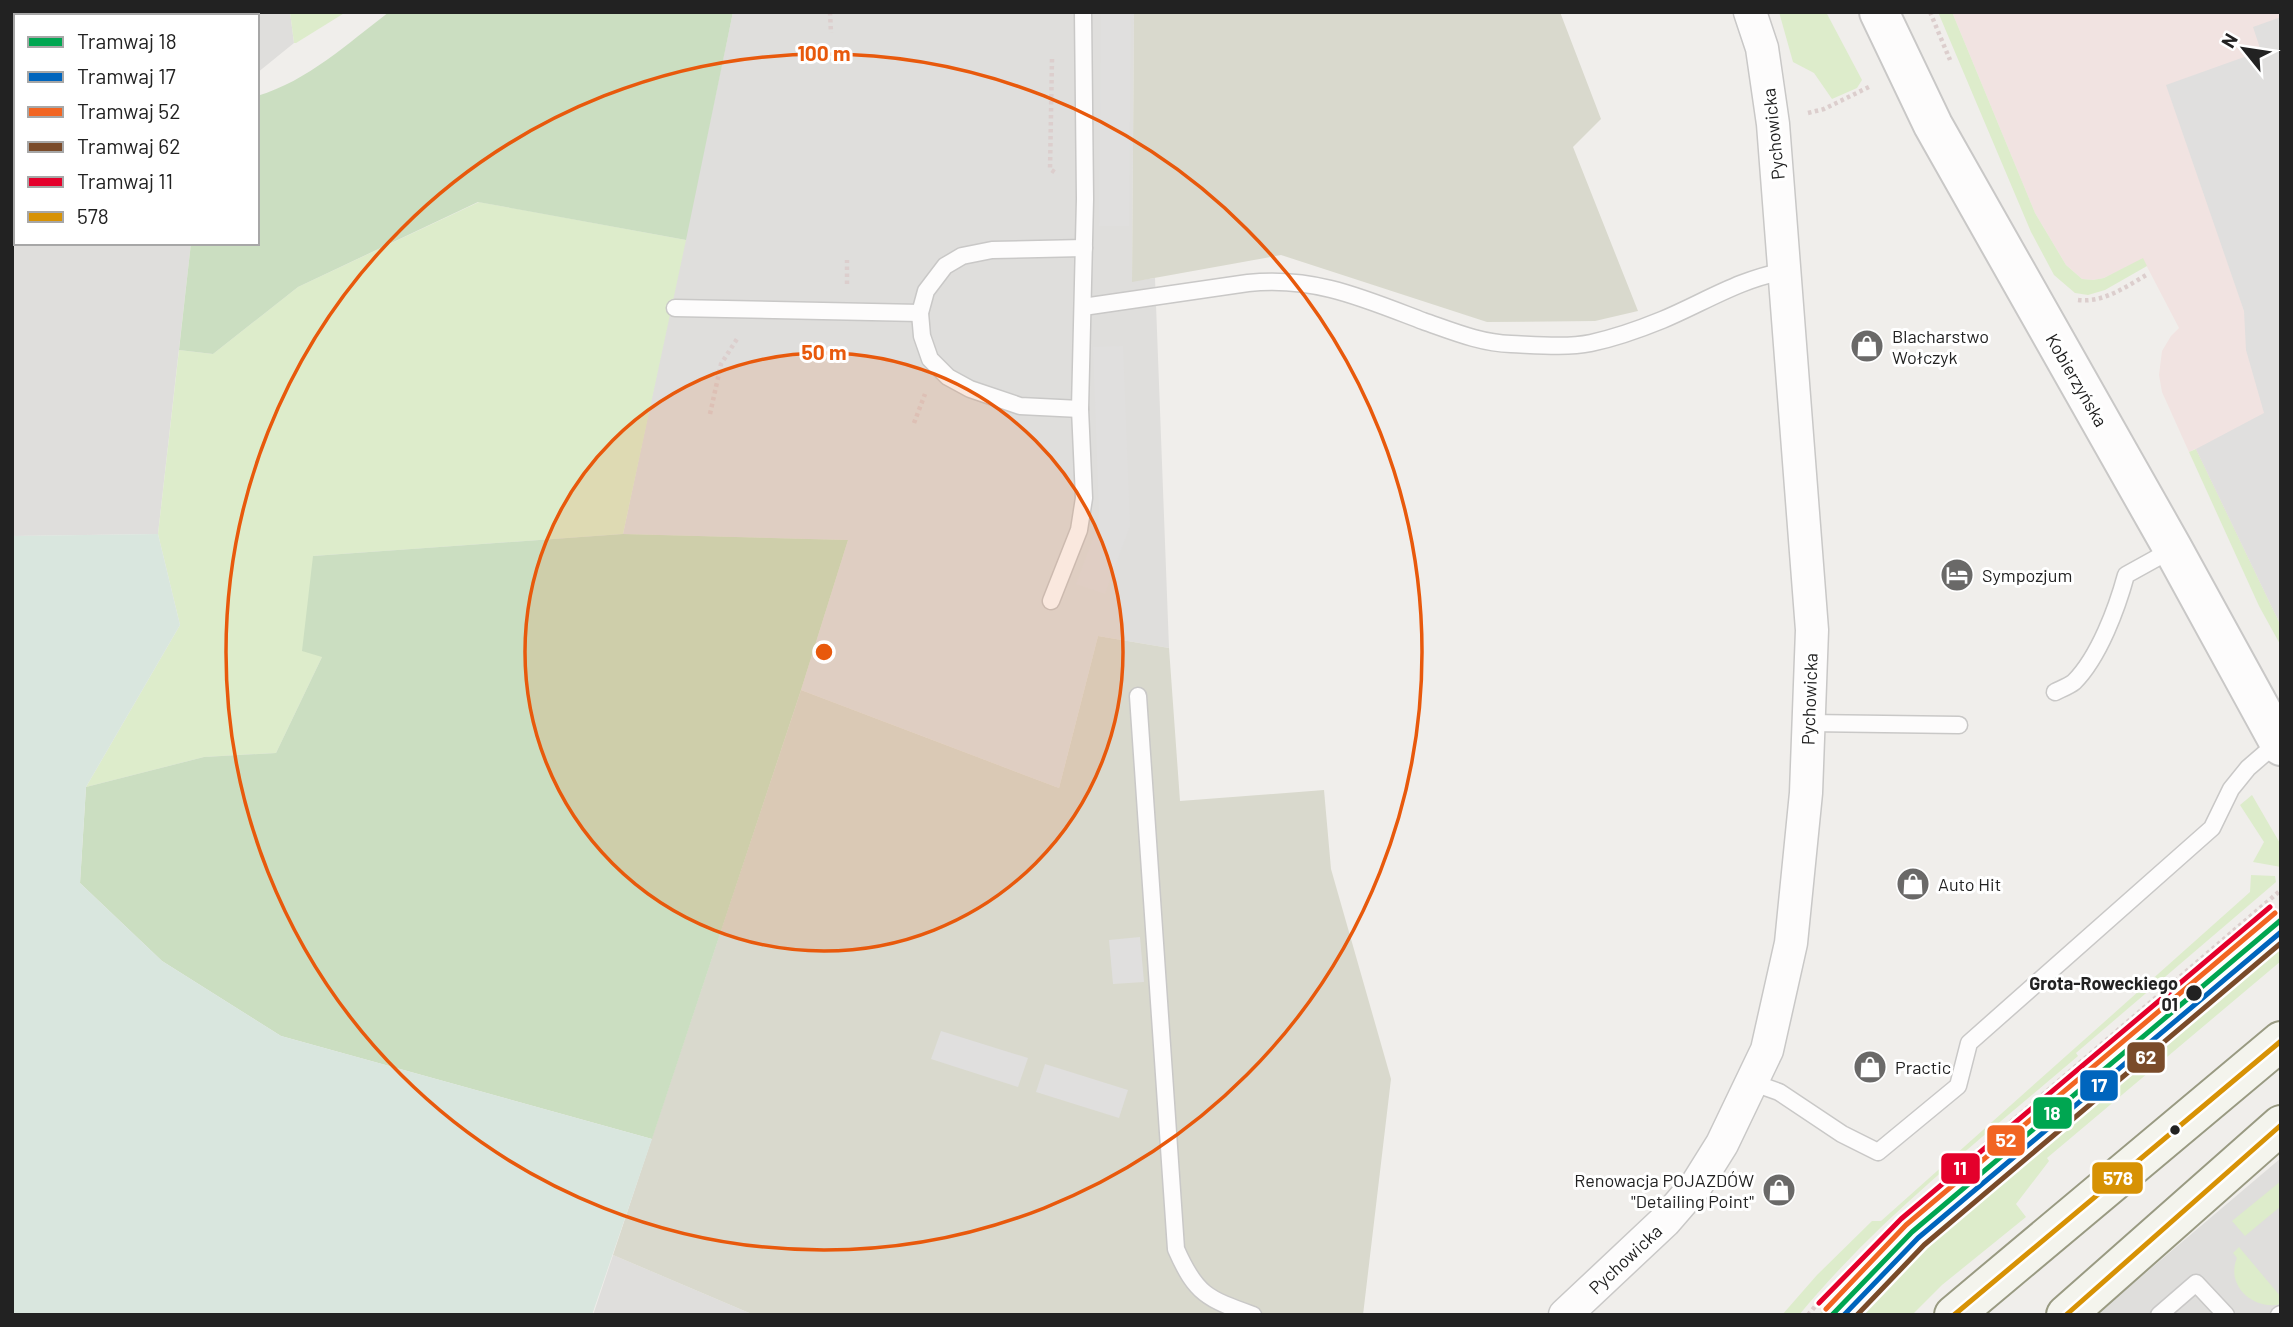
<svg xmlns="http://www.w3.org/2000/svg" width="2293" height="1327" viewBox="0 0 2293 1327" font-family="Barlow,sans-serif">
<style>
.residential{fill:#dfdedc}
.commercial{fill:#f1e3e1}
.construction{fill:#d9d9cd}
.grass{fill:#ddeccb}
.forest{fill:#cbdec1}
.wetland{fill:#d9e6de}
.parking{fill:#e0dfde}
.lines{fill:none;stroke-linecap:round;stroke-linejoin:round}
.service-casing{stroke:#c9c8c7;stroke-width:19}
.minor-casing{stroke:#c9c8c7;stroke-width:35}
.tertiary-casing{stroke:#c9c8c7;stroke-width:42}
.secondary-casing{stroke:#999a82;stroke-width:42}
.path{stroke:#dccecd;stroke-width:4.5;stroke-dasharray:3.5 3.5;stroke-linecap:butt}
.service{stroke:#fdfcfc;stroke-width:16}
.minor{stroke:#fdfcfc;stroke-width:32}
.tertiary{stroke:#fdfcfc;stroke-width:38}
.secondary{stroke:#f4f4ed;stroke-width:38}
.bus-1-casing{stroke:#fff;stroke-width:10}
.bus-1{stroke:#d79205;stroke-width:5}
.tram-1-casing{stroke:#fff;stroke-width:10}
.tram-2-casing{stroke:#fff;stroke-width:10}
.tram-3-casing{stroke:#fff;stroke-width:10}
.tram-4-casing{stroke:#fff;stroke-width:10}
.tram-5-casing{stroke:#fff;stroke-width:10}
.tram-1{stroke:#00a651;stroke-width:5}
.tram-2{stroke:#0065bd;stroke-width:5}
.tram-3{stroke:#f26522;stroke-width:5}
.tram-4{stroke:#7a4b2a;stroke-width:5}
.tram-5{stroke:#e4002b;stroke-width:5}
.ring{fill:none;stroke:#e8590c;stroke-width:3.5}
.stop-dot{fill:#222;stroke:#fff;stroke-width:2.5}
.labels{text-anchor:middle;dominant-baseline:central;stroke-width:6;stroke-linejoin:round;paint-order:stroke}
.street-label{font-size:18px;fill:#222;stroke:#fff}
.poi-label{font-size:18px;fill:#222;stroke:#fff;text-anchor:start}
.stop-label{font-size:18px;font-weight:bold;fill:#222;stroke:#fff;text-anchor:end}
.centre{fill:#e8590c;stroke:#fff;stroke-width:3.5}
.ring-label{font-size:21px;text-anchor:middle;font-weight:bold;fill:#e8590c;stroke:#fff;stroke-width:6;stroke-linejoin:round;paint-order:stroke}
.line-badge{stroke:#fff;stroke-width:2.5}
.badge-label{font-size:19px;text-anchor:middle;font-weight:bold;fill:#fff}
</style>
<rect width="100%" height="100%" fill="#f0eeeb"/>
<g class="residential">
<path d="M12,12H290L294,43L257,73V16H16V243H191L158,534L12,536Z"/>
<path d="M733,12H1134L1132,281L1155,278L1169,648L1098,636L1059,788L801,690L848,540L623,534Z"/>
<path d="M2281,1158V1315H2096Z"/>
<path d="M613,1255L754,1315H593Z"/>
</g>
<path class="commercial" d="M1952,12H2281V626L2195,449L2189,452L2162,392L2159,375L2162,351L2171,336L2179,328L2143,259L2104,278L2093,280L2082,279L2066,265L2035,213Z"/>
<g class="construction">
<path d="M1134,12H1560L1601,119L1573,147L1638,311L1595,321L1487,322L1281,255L1132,282Z"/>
<path d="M1098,636L1169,648L1180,801L1324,790L1331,869L1391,1079L1363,1315H754L613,1255L801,690L1059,788Z"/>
</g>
<g class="grass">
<path d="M290,12H346L296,43H294Z"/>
<path d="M1779,12H1826L1862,80L1857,88L1832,99L1814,73L1793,62Z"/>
<path d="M1938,12H1952L2035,213L2066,265L2082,279L2093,280L2104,278L2143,258L2147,266L2105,290L2088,295L2075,293L2054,275L2031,232Z"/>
<path d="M479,202L686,240L623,534L313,556L322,657L276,753L204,757L86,787L180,625L158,534L179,350L213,354L298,287Z"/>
<path d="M2196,449L2281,626V646L2259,606L2189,452Z"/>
<path d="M2252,795L2281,845V867L2253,862L2264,842L2240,805Z"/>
<path d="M2251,875L2275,876L2276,882L2076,1053L2078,1056C1981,1139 1880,1217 1799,1315H1782L1817,1275L1872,1221H1881L2250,892Z"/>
<path d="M2281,931V961L2047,1158L2049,1161L2016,1204L2026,1217L1942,1285L1912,1315H1819C1896,1221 1995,1150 2086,1071L2097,1086Z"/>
<path d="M2281,1181V1206L2245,1236L2232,1221Z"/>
<path d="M2239,1247L2281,1297V1304C2254,1311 2225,1286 2237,1258L2233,1253Z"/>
</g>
<g class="forest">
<path d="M389,12H733L686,240L478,202L298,287L213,354L179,350L191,243H257V96C308,81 348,43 389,12Z"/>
<path d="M623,534L848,540L801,690L652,1139L281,1036L162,961L80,883L86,787L204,757L276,753L322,657L302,651L313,556Z"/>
</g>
<path class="wetland" d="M158,534L180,625L86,787L80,883L162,961L281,1036L652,1139L592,1315H12V536Z"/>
<g class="parking">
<path d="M1101,12H1131L1129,226H1099Z"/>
<path d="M2281,17V626L2196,449L2264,413L2246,350L2244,311L2166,85L2261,51L2253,27Z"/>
<path d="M1123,346L1130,526L1105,594L1076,584L1097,527L1099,512L1093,347Z"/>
<path d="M1140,937L1144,982L1113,984L1109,940Z"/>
<path d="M941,1031L1028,1058L1018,1087L931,1059Z"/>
<path d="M1045,1064L1128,1090L1119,1118L1036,1092Z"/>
</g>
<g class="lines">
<defs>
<g id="service">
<path d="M12,56L13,66"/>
<path d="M1083,307L1248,283C1314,276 1363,298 1423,321C1452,331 1480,343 1511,344C1536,345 1566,348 1591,343C1614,338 1640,329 1662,320C1703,303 1741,278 1786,271"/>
<path d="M675,308L920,313"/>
<path d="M1080,409L1020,406L970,389L948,377L930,359L922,336L920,313L926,291L945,266L962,256L992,250L1084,248"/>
<path d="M1051,601L1079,530L1084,498L1080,409L1085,199L1083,12"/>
<path d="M2055,692C2061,689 2069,686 2074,682C2099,657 2117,608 2126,575L2173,549"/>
<path d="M1138,696L1176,1249C1196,1295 1208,1299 1253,1315"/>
<path d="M1809,723L1959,725"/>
<path d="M1751,1082L1779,1092L1842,1134L1878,1152L1958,1086L1969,1043L2212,828L2231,789L2248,768L2278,742"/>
<path d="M2159,1315L2196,1283L2226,1315"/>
<path d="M2279,1315L2281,1314"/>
</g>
<path id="minor" d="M1565,1315L1665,1221L1697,1184L1722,1144L1767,1050L1791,943L1806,793L1812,630L1773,124L1762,48L1750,12"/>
<path id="tertiary" d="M1879,12L1933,125L2173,549L2281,746"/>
<g id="secondary">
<path d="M1954,1315L2281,1041"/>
<path d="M2066,1315L2281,1125"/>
</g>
</defs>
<use href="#service" class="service-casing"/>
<use href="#minor" class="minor-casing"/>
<use href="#tertiary" class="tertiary-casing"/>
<use href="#secondary" class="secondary-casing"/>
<g class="path">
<path d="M830,12L831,33"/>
<path d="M1930,12L1950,60"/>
<path d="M1052,59L1050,169L1056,173"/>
<path d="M1808,113L1824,109L1871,86"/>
<path d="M847,284V260"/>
<path d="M2078,300C2104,303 2127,286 2148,274"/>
<path d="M710,414L721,364L737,339"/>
<path d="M914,423L925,394"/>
<path d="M1808,1315L1832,1286L1899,1218L2281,890"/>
</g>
<use href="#service" class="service"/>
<use href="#minor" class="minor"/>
<use href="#tertiary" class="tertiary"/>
<use href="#secondary" class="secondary"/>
<defs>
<g id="bus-1">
<path d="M1954,1315L2281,1041"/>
<path d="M2066,1315L2281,1125"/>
</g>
</defs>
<use href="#bus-1" class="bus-1-casing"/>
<use href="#bus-1" class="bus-1"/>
<defs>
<path id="tram-1" d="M1832,1315L1912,1232L2281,920"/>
<path id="tram-2" d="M1844,1315L1918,1238L2281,932"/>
<path id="tram-3" d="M1826,1309L1906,1225L2275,913"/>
<path id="tram-4" d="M1857,1315L1924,1245L2281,943"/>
<path id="tram-5" d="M1819,1303L1901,1219L2270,907"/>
</defs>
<use href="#tram-1" class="tram-1-casing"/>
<use href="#tram-2" class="tram-2-casing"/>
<use href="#tram-3" class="tram-3-casing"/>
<use href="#tram-4" class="tram-4-casing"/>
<use href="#tram-5" class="tram-5-casing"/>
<use href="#tram-1" class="tram-1"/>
<use href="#tram-2" class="tram-2"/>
<use href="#tram-3" class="tram-3"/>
<use href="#tram-4" class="tram-4"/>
<use href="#tram-5" class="tram-5"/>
</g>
<circle cx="824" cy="652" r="299" fill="#e8590c" fill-opacity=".12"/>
<g class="ring">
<circle cx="824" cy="652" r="299"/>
<circle cx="824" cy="652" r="598"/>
</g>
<defs>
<symbol id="shop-disc" viewBox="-11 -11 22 22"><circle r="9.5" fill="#6a6968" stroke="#fff"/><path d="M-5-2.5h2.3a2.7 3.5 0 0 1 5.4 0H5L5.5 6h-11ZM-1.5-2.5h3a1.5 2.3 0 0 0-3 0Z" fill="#fff"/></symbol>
<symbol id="hotel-disc" viewBox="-11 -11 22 22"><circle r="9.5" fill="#6a6968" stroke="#fff"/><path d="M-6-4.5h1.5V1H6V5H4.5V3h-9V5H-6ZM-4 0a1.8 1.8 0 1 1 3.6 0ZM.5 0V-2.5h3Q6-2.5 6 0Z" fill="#fff"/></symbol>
</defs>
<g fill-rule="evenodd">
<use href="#shop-disc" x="1848" y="327" width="38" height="38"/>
<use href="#hotel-disc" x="1938" y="556" width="38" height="38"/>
<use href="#shop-disc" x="1894" y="865" width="38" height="38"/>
<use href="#shop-disc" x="1851" y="1048" width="38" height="38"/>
<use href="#shop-disc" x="1760" y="1171" width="38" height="38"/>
</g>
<g class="stop-dot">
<circle cx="2194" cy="993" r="9"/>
<circle cx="2175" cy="1130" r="6"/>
</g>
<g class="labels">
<g class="street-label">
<text transform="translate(1773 134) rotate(-96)">Pychowicka</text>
<text transform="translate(2077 380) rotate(60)">Kobierzyńska</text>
<text transform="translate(1809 699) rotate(-88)">Pychowicka</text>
<text transform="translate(1625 1259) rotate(-43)">Pychowicka</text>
</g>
<g class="poi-label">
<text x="1892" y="336">Blacharstwo<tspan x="1892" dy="21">Wołczyk</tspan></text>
<text x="1982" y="575">Sympozjum</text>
<text x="1938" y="884">Auto Hit</text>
<text x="1895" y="1067">Practic</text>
<text x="1754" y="1180" text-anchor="end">Renowacja POJAZDÓW<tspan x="1754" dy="21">"Detailing Point"</tspan></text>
</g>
<g class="stop-label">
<text x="2178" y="983">Grota-Roweckiego<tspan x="2178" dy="21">01</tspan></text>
</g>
</g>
<circle cx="824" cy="652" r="10" class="centre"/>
<g class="ring-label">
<text x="824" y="61">100 m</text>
<text x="824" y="360">50 m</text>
</g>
<g class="line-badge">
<rect x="2126" y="1041" width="40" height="33" rx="7" fill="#7a4b2a"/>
<rect x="2079" y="1069" width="40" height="33" rx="7" fill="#0065bd"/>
<rect x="2032" y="1096" width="41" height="34" rx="7" fill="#00a651"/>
<rect x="1986" y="1124" width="40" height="33" rx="7" fill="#f26522"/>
<rect x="1940" y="1152" width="41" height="33" rx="7" fill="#e4002b"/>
<rect x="2091" y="1161" width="53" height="34" rx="7" fill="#d79205"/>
</g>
<g class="badge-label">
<text x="2146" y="1064">62</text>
<text x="2099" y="1092">17</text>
<text x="2052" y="1120">18</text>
<text x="2006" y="1147">52</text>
<text x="1960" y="1175">11</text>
<text x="2118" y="1185">578</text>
</g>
<rect width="2293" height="1327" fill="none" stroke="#222222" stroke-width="28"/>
<rect x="14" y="14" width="245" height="231" fill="#ffffff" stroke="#a7a7a7" stroke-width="2"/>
<rect x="28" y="37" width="35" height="10" fill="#00a651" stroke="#a7a7a7" stroke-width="2"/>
<text x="77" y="49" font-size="21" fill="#222222">Tramwaj 18</text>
<rect x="28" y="72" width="35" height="10" fill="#0065bd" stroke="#a7a7a7" stroke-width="2"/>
<text x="77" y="84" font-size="21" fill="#222222">Tramwaj 17</text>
<rect x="28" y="107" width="35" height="10" fill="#f26522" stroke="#a7a7a7" stroke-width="2"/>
<text x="77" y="119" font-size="21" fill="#222222">Tramwaj 52</text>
<rect x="28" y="142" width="35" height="10" fill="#7a4b2a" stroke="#a7a7a7" stroke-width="2"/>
<text x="77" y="154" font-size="21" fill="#222222">Tramwaj 62</text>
<rect x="28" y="177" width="35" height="10" fill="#e4002b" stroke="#a7a7a7" stroke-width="2"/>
<text x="77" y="189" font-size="21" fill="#222222">Tramwaj 11</text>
<rect x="28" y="212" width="35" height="10" fill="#d79205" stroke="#a7a7a7" stroke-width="2"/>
<text x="77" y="224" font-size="21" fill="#222222">578</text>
<g transform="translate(2244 49) rotate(300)" stroke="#ffffff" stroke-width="5" paint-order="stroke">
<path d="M0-5L12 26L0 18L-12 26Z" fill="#222222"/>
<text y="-10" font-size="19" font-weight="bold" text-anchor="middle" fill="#222222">N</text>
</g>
</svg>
